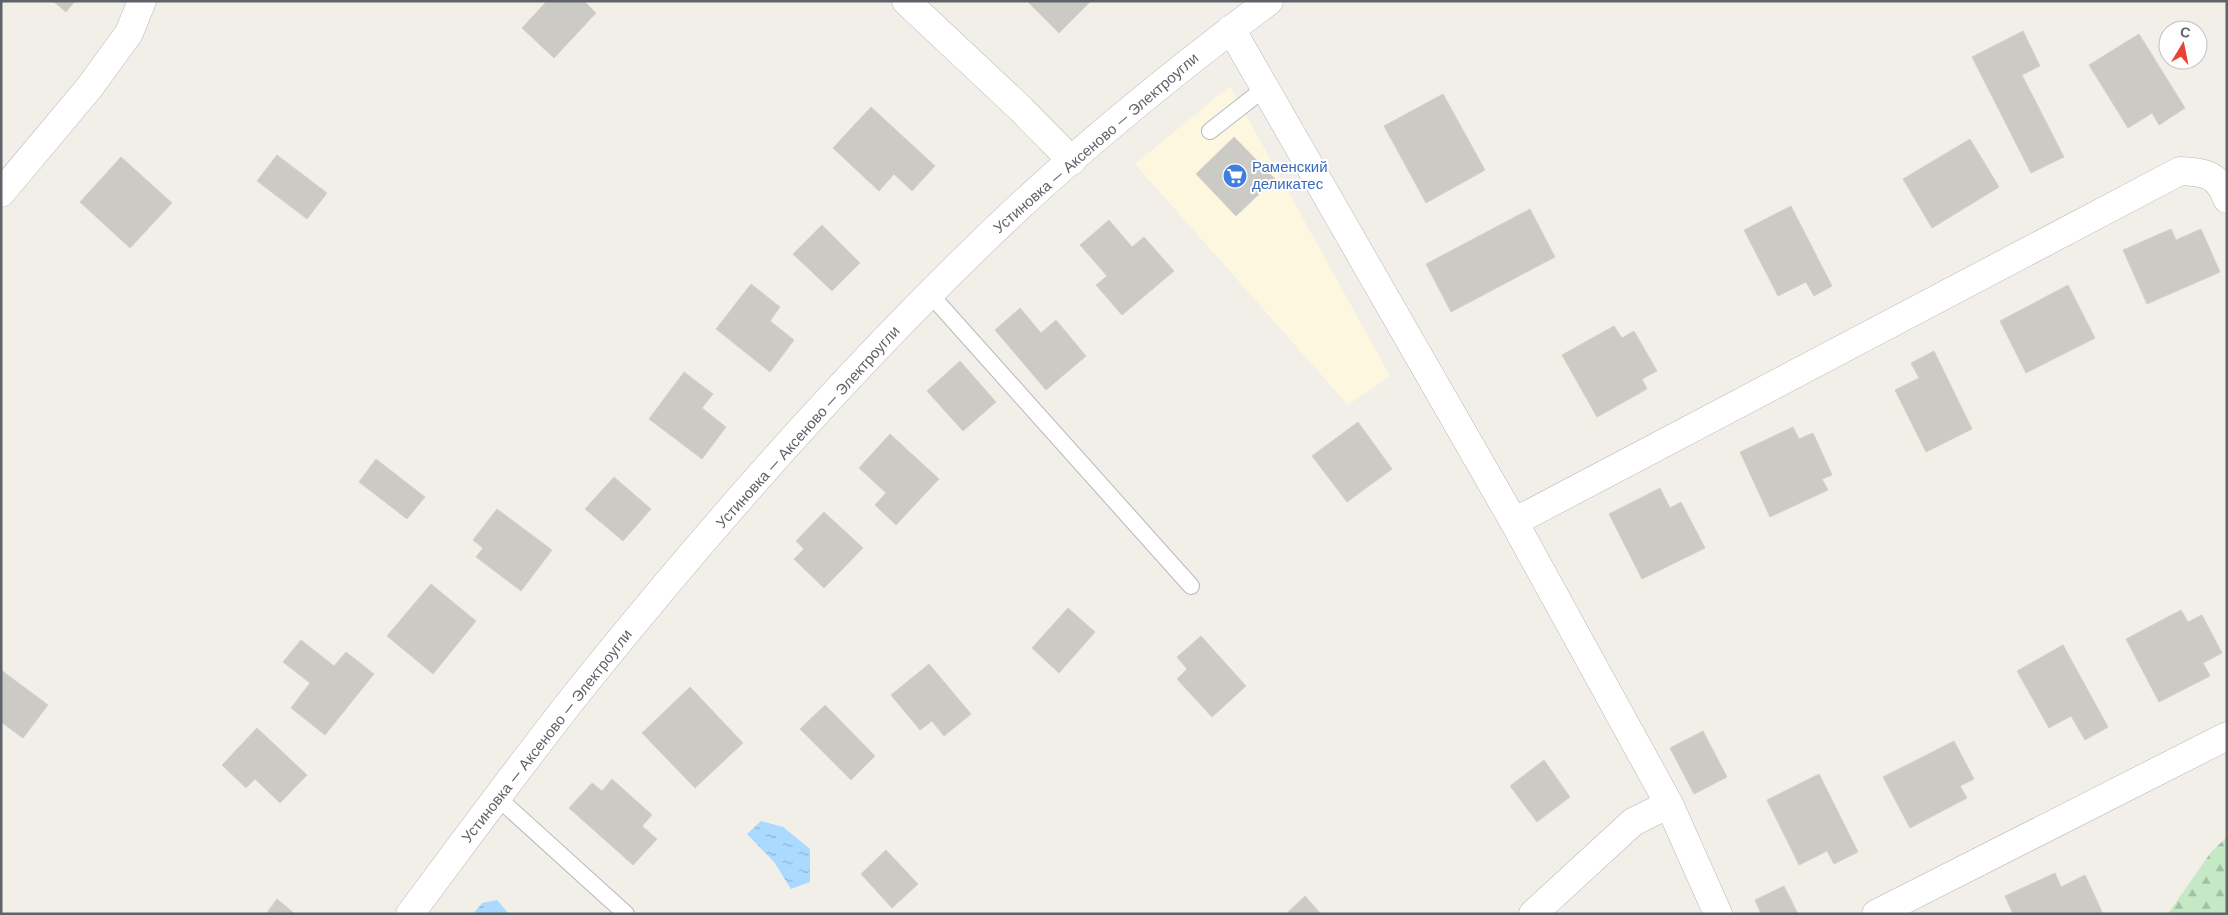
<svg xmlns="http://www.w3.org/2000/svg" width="2228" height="915" viewBox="0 0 2228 915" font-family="'DM Sans',sans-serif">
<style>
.commercial{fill:#fef7e0}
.forest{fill:url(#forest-firs)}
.water{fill:url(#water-ripples)}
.building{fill:#cccac5;stroke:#d6d1c6}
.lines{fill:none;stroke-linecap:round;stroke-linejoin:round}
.service-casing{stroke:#b5b8bc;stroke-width:18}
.minor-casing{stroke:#b5b8bc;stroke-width:29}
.secondary-casing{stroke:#b6babf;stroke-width:29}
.service{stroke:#fff;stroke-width:16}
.minor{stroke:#fff;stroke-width:28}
.secondary{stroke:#fff;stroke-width:28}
.labels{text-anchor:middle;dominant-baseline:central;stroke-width:4;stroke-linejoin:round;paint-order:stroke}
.street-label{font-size:15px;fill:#5f6368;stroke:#fff}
.shop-label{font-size:15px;fill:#366cbe;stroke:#fff;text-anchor:start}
</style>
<defs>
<pattern id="forest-firs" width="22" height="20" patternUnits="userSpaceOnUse" patternTransform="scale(1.25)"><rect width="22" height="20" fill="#c5e8c5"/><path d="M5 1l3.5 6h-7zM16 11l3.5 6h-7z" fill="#a3c0a4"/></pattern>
<pattern id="water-ripples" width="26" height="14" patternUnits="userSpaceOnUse" patternTransform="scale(1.25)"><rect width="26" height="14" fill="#aadaff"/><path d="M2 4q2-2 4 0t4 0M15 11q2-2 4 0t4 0" fill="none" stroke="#8eb4d2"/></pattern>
</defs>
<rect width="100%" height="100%" fill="#f1efe8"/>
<path class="commercial" d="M1230,86L1390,376L1348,405L1135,164Z"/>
<path class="forest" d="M2227,837V914H2168L2211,852Z"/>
<g class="water">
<path d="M761,821L783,827L810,849V882L791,889L774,862L747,834Z"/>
<path d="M497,900L509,914H473L482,903Z"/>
</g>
<g class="building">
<path d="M53,1H75L66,12Z"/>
<path d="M547,1H584L596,13L554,58L522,28Z"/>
<path d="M1027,1H1091L1059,33Z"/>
<path d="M2023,31L2040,66L2022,75L2064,157L2031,173L1972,57Z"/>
<path d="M2139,34L2185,108L2159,125L2152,113L2128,128L2089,65Z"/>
<path d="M1443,94L1485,170L1426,203L1384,126Z"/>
<path d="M871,107L935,166L912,191L894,174L879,191L833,148Z"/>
<path d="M1234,137L1275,179L1236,216L1196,174Z"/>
<path d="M1970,139L1999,187L1932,228L1903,179Z"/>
<path d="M277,155L327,193L307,219L257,181Z"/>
<path d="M121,157L172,203L130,248L80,202Z"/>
<path d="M1791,206L1832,286L1814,296L1806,282L1778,296L1744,230Z"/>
<path d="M1530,209L1555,257L1451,312L1426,264Z"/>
<path d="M1109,220L1132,247L1144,237L1174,271L1122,315L1096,285L1107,276L1080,245Z"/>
<path d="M822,225L860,263L832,291L793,254Z"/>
<path d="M2171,229L2176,240L2201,229L2220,272L2147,304L2123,250Z"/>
<path d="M751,284L780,307L770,321L794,340L770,372L716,329Z"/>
<path d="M2068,285L2095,338L2026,373L2000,321Z"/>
<path d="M1020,308L1041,333L1056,320L1086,356L1046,390L995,330Z"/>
<path d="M1614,326L1622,338L1634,331L1657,371L1642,379L1647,389L1597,417L1562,355Z"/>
<path d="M1934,351L1972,429L1926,452L1895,390L1919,378L1911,363Z"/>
<path d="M960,361L996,402L963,431L927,391Z"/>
<path d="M684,372L713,394L702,408L726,427L702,459L649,419Z"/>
<path d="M1358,422L1392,469L1347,502L1312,456Z"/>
<path d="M1793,427L1799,439L1813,433L1832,475L1822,479L1828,490L1770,517L1740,452Z"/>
<path d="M890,434L939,479L896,525L875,505L886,493L859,468Z"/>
<path d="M376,459L425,497L407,519L359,482Z"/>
<path d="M614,477L651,509L623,541L585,509Z"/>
<path d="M1660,488L1670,508L1681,502L1705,548L1642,579L1609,514Z"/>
<path d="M497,509L552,550L521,591L476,557L483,548L473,540Z"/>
<path d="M824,512L863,548L824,588L794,559L804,549L796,541Z"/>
<path d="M431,584L476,621L433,674L387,636Z"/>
<path d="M1068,608L1095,632L1059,673L1032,648Z"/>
<path d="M2181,610L2188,622L2202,615L2222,653L2203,663L2210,676L2159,702L2126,639Z"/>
<path d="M1201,636L1246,686L1212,717L1177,679L1187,669L1177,657Z"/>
<path d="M301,640L334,666L346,652L374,674L325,735L291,708L310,683L283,662Z"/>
<path d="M2063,645L2108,727L2085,740L2071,716L2049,728L2017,671Z"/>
<path d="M929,664L971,714L944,736L932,721L920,730L891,695Z"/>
<path d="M1,670L48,705L23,738L1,722Z"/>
<path d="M690,687L743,743L695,788L642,733Z"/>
<path d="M825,705L875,756L851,780L800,729Z"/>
<path d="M257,728L307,775L280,803L255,779L246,788L222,765Z"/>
<path d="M1703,731L1727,777L1694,794L1670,748Z"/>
<path d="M1954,741L1974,779L1960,786L1967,798L1910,828L1883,777Z"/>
<path d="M1544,760L1570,797L1537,822L1510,786Z"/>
<path d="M1819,774L1858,852L1834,864L1827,851L1799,865L1767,800Z"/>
<path d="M612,779L652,815L642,826L657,839L633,865L569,808L592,783L602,791Z"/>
<path d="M886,850L918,884L892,908L861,874Z"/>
<path d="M2055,873L2061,887L2085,875L2103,914H2013L2005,896Z"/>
<path d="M1784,886L1798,914H1761L1755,900Z"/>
<path d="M1305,896L1321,914H1286Z"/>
<path d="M277,899L295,914H266Z"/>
</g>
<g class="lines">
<defs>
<g id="service">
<path d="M1210,131L1265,88"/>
<path d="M930,294L1191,586"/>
<path d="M498,798L626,914"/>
</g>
<g id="minor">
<path d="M906,1L1021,109L1072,161"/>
<path d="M1231,29L1514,522L1669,804L1718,914"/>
<path d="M1,193L89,88L129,33L142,1"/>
<path d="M1514,522L2180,171C2205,172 2218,174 2227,199"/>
<path d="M1533,914L1633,822L1669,804"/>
<path d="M1876,914L2227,736"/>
</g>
<path id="secondary" d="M410,914C467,838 523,761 582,687C718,518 862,354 1020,206C1099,133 1183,65 1269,1"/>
</defs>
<use href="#service" class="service-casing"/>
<use href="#minor" class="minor-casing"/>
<use href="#secondary" class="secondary-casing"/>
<use href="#service" class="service"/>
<use href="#minor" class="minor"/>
<use href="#secondary" class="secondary"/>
</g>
<defs>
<symbol id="supermarket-disc" viewBox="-11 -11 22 22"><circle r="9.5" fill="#3f7fe0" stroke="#fff"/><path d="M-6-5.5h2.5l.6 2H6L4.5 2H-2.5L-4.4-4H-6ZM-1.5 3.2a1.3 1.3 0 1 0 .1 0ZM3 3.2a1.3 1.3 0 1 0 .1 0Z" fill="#fff"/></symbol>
</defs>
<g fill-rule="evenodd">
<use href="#supermarket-disc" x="1221" y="162" width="28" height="28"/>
</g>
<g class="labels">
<g class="street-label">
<text transform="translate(1096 143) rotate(-41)">Устиновка — Аксеново — Электроугли</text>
<text transform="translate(808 427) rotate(-48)">Устиновка — Аксеново — Электроугли</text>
<text transform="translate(547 736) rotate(-52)">Устиновка — Аксеново — Электроугли</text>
</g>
<g class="shop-label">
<text x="1252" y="167">Раменский<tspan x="1252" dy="17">деликатес</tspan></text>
</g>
</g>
<rect width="2228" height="915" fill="none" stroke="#5f6368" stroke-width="5"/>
<g transform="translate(2183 45) rotate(10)"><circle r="24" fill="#ffffff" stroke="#bfc1c3"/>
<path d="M0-4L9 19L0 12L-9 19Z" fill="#ea4335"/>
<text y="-8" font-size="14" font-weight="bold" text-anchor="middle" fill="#5f6368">С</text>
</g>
</svg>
